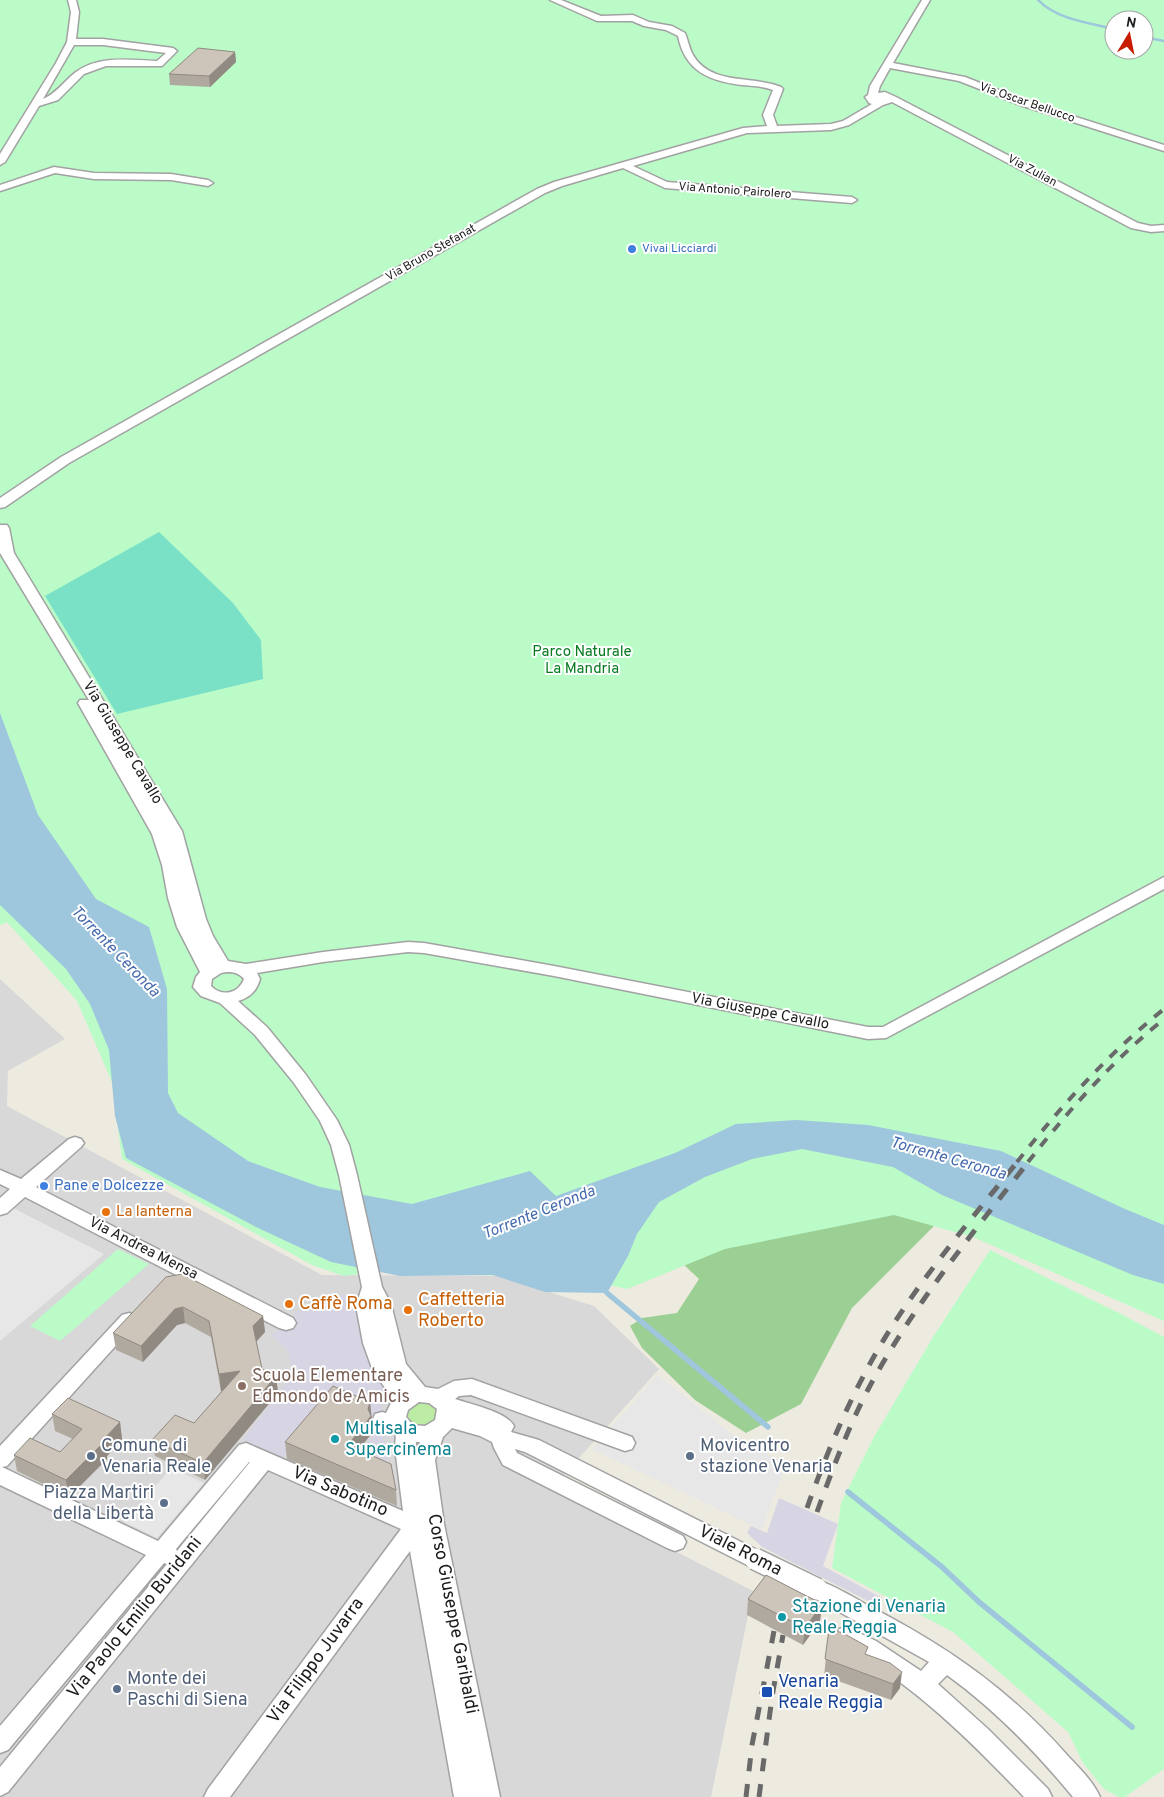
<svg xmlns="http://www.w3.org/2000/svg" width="1164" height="1797" viewBox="0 0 1164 1797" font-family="Overpass,sans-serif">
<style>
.residential{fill:#d9d8d8}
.grass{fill:#bceba3}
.forest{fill:#9ccf93}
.park{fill:#bafbc8;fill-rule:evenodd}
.pitch{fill:#7ae1c7}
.parking{fill:#e7e7e7}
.plaza{fill:#d7d4e3}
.water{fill:#9ec6dd}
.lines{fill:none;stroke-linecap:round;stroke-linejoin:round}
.stream-far1{stroke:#9ec6dd;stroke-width:2.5}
.stream{stroke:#9ec6dd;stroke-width:5.5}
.minor-casing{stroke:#a2a2a2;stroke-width:3}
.minor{fill:#fff;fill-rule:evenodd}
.rail-far1{stroke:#696969;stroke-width:4;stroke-dasharray:10 10;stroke-linecap:butt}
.rail{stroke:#696969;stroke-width:5;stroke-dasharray:13 13;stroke-linecap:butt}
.minor-bridge-casing{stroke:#a2a2a2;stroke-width:24;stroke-linecap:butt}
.minor-bridge{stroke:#fff;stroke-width:21}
.wall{fill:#b0a99f}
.shaded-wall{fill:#908a82}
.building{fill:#cdc5b9;stroke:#908a82}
.shop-dot{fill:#3f7fe0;stroke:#fff;stroke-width:2}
.food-dot{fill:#e8710a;stroke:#fff;stroke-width:2}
.education-dot{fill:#8d6e63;stroke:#fff;stroke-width:2}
.culture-dot{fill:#0f9aa8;stroke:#fff;stroke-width:2}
.service-dot{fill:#5c6f8a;stroke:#fff;stroke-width:2}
.transit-dot{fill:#1a4fb4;stroke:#fff;stroke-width:2}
.labels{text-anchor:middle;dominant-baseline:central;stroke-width:4;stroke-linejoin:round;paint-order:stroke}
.far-street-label{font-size:12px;fill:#1b1b1b;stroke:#fff}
.far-shop-label{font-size:12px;fill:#366cbe;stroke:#fff;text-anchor:start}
.park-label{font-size:15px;fill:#077b21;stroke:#fff}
.street-label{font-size:15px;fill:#1b1b1b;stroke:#fff}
.shop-label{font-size:15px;fill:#366cbe;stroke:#fff;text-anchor:start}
.food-label{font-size:15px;fill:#c56008;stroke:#fff;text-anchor:start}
.water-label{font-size:16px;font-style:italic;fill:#456aad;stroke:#fff}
.near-food-label{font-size:18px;fill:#c56008;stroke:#fff;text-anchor:start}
.near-education-label{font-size:18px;fill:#785e54;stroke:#fff;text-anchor:start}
.near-culture-label{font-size:18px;fill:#0d838f;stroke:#fff;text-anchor:start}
.near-service-label{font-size:18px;fill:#4e5e75;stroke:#fff;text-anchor:start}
.near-street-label{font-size:18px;fill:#1b1b1b;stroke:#fff}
.near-transit-label{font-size:18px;fill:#164399;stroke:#fff;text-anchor:start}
</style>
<rect width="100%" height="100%" fill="#edebe0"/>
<path class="residential" d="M0,979L65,1039L8,1071L7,1106L322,1275L498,1276L594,1306L659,1369L552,1488L753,1591L711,1797H0Z"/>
<path class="grass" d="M419,1402C451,1400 435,1437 410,1421L407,1414L408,1410Z"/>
<path class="forest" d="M709,1180L939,1221L852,1308L801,1404L746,1433L695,1400L642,1348L630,1326L642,1318L677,1313L699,1279L681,1262Z"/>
<g class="park">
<path d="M0,0H1164V1321L973,1237L894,1215L725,1249L627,1289L581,1279L381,1271L344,1276L312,1265L122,1159L112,1082L77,1001L7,922L0,925ZM1114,20H1144V50H1114Z"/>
<path d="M118,1249L149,1264L60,1341L30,1326Z"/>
<path d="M990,1250L1123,1315L1164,1337V1769L1125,1797H1119L1104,1789L1083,1763L1068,1732L953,1632L832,1568L841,1503L874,1437L933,1337Z"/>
</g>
<path class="pitch" d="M159,532L233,603L261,640L263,679L117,714L45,596Z"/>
<g class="parking">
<path d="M9,1206L104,1254L0,1341V1214Z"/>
<path d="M658,1375L729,1432L786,1464L762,1530L592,1449Z"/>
<path d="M171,1468L204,1483L157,1538L124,1522Z"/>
</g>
<g class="plaza">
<path d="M358,1294L359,1310L375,1373L385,1390L382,1405V1420L332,1398L283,1458L243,1440L288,1380L292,1368L288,1351L272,1335L305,1306L314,1302L339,1295Z"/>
<path d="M381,1425L390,1477L352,1460Z"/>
<path d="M779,1498L838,1524L823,1566L882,1598L878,1606L762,1547L747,1533L751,1526L767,1533Z"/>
</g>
<path class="water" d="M0,713L38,815L96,899L149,927L167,989L168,1093L178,1113L248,1161L320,1187L412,1204L530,1171L556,1196L675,1153L736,1124L796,1120L868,1125L1001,1151L1125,1209L1164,1225V1284L1133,1275L942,1195L893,1167L802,1149L752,1159L705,1177L659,1202L637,1234L628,1256L607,1293L545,1292L493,1275L400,1276L331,1262L256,1227L126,1158L115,1116L109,1050L90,1004L66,969L0,905Z"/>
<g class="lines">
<g class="stream-far1">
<path d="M1038,0C1056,19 1089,23 1114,29"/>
<path d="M1144,37L1164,41"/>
</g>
<g class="stream">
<path d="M607,1293L768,1427"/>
<path d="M848,1492L942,1567L979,1602L1132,1727"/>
</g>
<defs>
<g id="minor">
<path d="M68,0H76L79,12L76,39H103L173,48L177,51L162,66H106L84,74L58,100L39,106L5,162L0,165V154L56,63L67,42L71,12ZM74,45H103L166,53L157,61C131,60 99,55 76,72C64,81 57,93 43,99Z"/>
<path d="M550,0H561L601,16L633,15L649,22L672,26L685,33C688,40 689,48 693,55C711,86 753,75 781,87L783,89L773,115L777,126L831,124L843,121L872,104L869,103L865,97L868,95L870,86L922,0H930L893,63L965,77L1029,102L1164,145V151L1023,106L959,81L890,68L880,86L878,93L885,92L896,97L1138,223L1151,226L1164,225V231L1151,232L1131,228L892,102L883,105L849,125L831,130L747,133L633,166L667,182L852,197L857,200L852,203L665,188L623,168L562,186L545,193L69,463L5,507L0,508V498L61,457L537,189L554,182L743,128L767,126L763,115L773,90C763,86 752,86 742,85C709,81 685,71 678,36L666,30L644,26L632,21H597Z"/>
<path d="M54,167L94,173L171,174L208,180L213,183L208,186L171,180L94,179L55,173L0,191V185Z"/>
<path d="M0,525H7L9,528L14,553L182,831L206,919L213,936L228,961L246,964L323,952L408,942L424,943L554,966L868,1027H883L1164,877V889L886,1038L868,1039L554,976L424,953L408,952L323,962L257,973L260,979C257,990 250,998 238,1001L267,1027L306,1075L337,1120L349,1145L357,1175L382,1287L391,1304L406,1364L425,1387L438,1389L454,1381L472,1379L632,1437L635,1443L632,1449L625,1451L471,1395L459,1396L455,1399C470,1404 507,1412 514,1426L511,1432L539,1440L763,1553L766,1559L763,1565L755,1568L747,1565L525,1452L515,1449L517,1453L683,1536L686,1542L683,1548L675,1551L667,1548L503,1465L494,1448L492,1442L480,1436L452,1428L443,1437L435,1460L444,1524L500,1797H454L410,1551L230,1797H204L208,1789L401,1529L268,1470L8,1792L0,1796V1767L167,1564L164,1563L8,1750L0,1753V1726L146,1555L0,1485V1446L122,1315L129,1313L136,1315L139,1320L7,1466L2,1467L158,1541L239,1445L246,1443L403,1511L395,1448L396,1434L390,1427L388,1431L381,1433L374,1431L371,1425L375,1414L382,1412L386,1413L393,1399L373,1371L363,1343L356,1306L362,1287L339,1175L331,1145L320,1121L294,1083L255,1035L220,1003L201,996L193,987L196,977L200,972L177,927L168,898L162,865L152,834L78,703L80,700H89L0,553ZM227,972C234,972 239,973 244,979C238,994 222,997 211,986L212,979L221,973ZM419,1402L429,1403L437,1409L435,1420L425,1426L413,1425L406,1417L408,1410ZM416,1442H420L416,1453ZM249,1462H250L177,1551L176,1549Z"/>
<path d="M75,1137L81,1139L84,1143L81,1147L36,1187L293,1318L296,1323L293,1328L286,1330L279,1328L25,1197L7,1213L0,1215V1198L10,1189L0,1184V1170L21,1179L69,1139Z"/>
<path d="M817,1580C836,1586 854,1598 871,1607C948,1647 1010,1690 1067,1755C1079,1768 1093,1781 1100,1797H1073C1036,1752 994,1709 947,1675L938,1684L988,1729L1048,1789L1052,1797H1024C968,1738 911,1682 839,1643L836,1636L839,1629L847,1627L876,1641L921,1671L929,1662L809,1595L806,1589L809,1583Z"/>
</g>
</defs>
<use href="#minor" class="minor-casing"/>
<use href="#minor" class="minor"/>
<g class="rail-far1">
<path d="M1017,1162C1061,1106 1108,1054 1164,1009"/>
<path d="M1028,1162C1069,1110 1112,1061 1164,1019"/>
</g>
<g class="rail">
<path d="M807,1508C827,1452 850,1397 880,1346C919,1280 970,1221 1018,1161"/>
<path d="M817,1512C834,1465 852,1417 877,1373C920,1297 976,1229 1029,1161"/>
<path d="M746,1797L752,1745L774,1631"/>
<path d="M759,1797L772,1697L783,1635"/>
</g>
<defs>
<path id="minor-bridge" d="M755,1559L817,1589"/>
</defs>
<use href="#minor-bridge" class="minor-bridge-casing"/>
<use href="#minor-bridge" class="minor-bridge"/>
</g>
<g class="wall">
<path d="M235,52L236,62L210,87L170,85L169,74Z"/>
<path d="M166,1277L263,1316L265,1332L256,1342L262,1369L276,1376L278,1393L205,1480L155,1456L152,1440L194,1423L222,1391H221L211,1337L185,1323L177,1325L143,1362L116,1350L113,1333Z"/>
<path d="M370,1402L373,1432L359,1449L396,1490L397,1506L287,1459L285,1442Z"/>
<path d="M52,1414L120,1422L122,1439L107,1456V1459L69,1497L17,1471L14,1455L60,1452L73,1439L55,1431Z"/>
<path d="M748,1599L822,1604L820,1621L803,1645L747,1615Z"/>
<path d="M829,1629L867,1655L900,1688L891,1700L824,1676Z"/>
</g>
<g class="shaded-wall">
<path d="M235,52L236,62L210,87L209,76Z"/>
<path d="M183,1307L185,1323L177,1325L143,1362L141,1346L175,1309Z"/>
<path d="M263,1316L265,1332L255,1343L253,1326Z"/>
<path d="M240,1371L242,1387L221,1391L219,1374Z"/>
<path d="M276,1376L278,1393L205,1480L203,1463Z"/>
<path d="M370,1402L373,1432L349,1461L348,1445Z"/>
<path d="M120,1422L122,1439L107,1456V1459L69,1497L66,1480Z"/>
<path d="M822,1604L820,1621L803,1645L805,1628Z"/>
<path d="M902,1672L900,1688L891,1700L893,1684Z"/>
</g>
<g class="building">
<path d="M198,48L235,52L209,76L169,74Z"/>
<path d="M182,1274L263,1316L253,1326L262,1369L276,1376L203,1463L152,1440L175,1415L194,1423L240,1371L219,1374L209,1321L183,1307L175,1309L141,1346L113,1333L166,1277Z"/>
<path d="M333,1386L370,1402L368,1409L371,1416L348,1445L391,1464L396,1490L285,1442Z"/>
<path d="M68,1398L120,1422L102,1441L104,1442L66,1480L14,1455L30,1438L60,1452L82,1429L52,1414Z"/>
<path d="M766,1575L822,1604L805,1628L748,1599Z"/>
<path d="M829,1629L843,1633L868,1647L865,1654L890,1663L902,1672L893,1684L825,1659Z"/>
</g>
<g class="shop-dot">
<circle cx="632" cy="249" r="5"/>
<circle cx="44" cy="1186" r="5"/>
</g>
<g class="food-dot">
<circle cx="106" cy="1212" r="5"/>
<circle cx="289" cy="1304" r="5"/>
<circle cx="408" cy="1310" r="5"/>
</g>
<circle class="education-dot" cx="242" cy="1386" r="5"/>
<g class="culture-dot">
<circle cx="335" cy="1439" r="5"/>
<circle cx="782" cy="1617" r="5"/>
</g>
<g class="service-dot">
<circle cx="91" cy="1456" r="5"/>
<circle cx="690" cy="1456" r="5"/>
<circle cx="164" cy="1503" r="5"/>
<circle cx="117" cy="1689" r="5"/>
</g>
<rect class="transit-dot" x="761" y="1686" width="12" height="12" rx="2.5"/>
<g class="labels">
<g class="far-street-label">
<text transform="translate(1027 103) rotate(19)">Via Oscar Bellucco</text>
<text transform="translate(1032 171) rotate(28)">Via Zulian</text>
<text transform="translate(735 191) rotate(4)">Via Antonio Pairolero</text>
<text transform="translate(431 253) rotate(-30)">Via Bruno Stefanat</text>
</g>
<g class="far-shop-label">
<text x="642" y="249">Vivai Licciardi</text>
</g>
<g class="park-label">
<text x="582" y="652">Parco Naturale<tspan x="582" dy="17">La Mandria</tspan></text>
</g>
<g class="street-label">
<text transform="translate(122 743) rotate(59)">Via Giuseppe Cavallo</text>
<text transform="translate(760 1012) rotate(11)">Via Giuseppe Cavallo</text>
<text transform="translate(143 1249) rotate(27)">Via Andrea Mensa</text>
</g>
<g class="shop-label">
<text x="54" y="1186">Pane e Dolcezze</text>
</g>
<g class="food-label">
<text x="116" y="1212">La lanterna</text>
</g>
<g class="water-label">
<text transform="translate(115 952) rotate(46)">Torrente Ceronda</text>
<text transform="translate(948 1159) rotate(16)">Torrente Ceronda</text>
<text transform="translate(539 1213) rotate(-22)">Torrente Ceronda</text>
</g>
<g class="near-food-label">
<text x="418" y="1300">Caffetteria<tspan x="418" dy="21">Roberto</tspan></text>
<text x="299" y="1304">Caffè Roma</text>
</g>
<g class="near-education-label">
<text x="252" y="1376">Scuola Elementare<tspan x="252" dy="21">Edmondo de Amicis</tspan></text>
</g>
<g class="near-culture-label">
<text x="345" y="1429">Multisala<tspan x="345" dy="21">Supercinema</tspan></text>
<text x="792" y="1607">Stazione di Venaria<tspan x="792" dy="21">Reale Reggia</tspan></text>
</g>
<g class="near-service-label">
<text x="101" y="1446">Comune di<tspan x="101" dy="21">Venaria Reale</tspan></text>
<text x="700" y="1446">Movicentro<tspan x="700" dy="21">stazione Venaria</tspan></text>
<text x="154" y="1493" text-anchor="end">Piazza Martiri<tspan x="154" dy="21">della Libertà</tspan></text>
<text x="127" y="1679">Monte dei<tspan x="127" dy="21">Paschi di Siena</tspan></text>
</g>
<g class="near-street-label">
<text transform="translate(340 1492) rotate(23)">Via Sabotino</text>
<text transform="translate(740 1551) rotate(27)">Viale Roma</text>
<text transform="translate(452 1614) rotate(79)">Corso Giuseppe Garibaldi</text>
<text transform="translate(135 1618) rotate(-51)">Via Paolo Emilio Buridani</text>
<text transform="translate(316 1661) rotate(-54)">Via Filippo Juvarra</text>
</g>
<g class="near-transit-label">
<text x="778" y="1682">Venaria<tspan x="778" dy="21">Reale Reggia</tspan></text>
</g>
</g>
<g transform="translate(1129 35) rotate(10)"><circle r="24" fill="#ffffff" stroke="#a4a4a4"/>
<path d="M0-4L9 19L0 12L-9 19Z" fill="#c71c00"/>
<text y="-8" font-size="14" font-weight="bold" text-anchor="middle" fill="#1b1b1b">N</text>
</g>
</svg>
